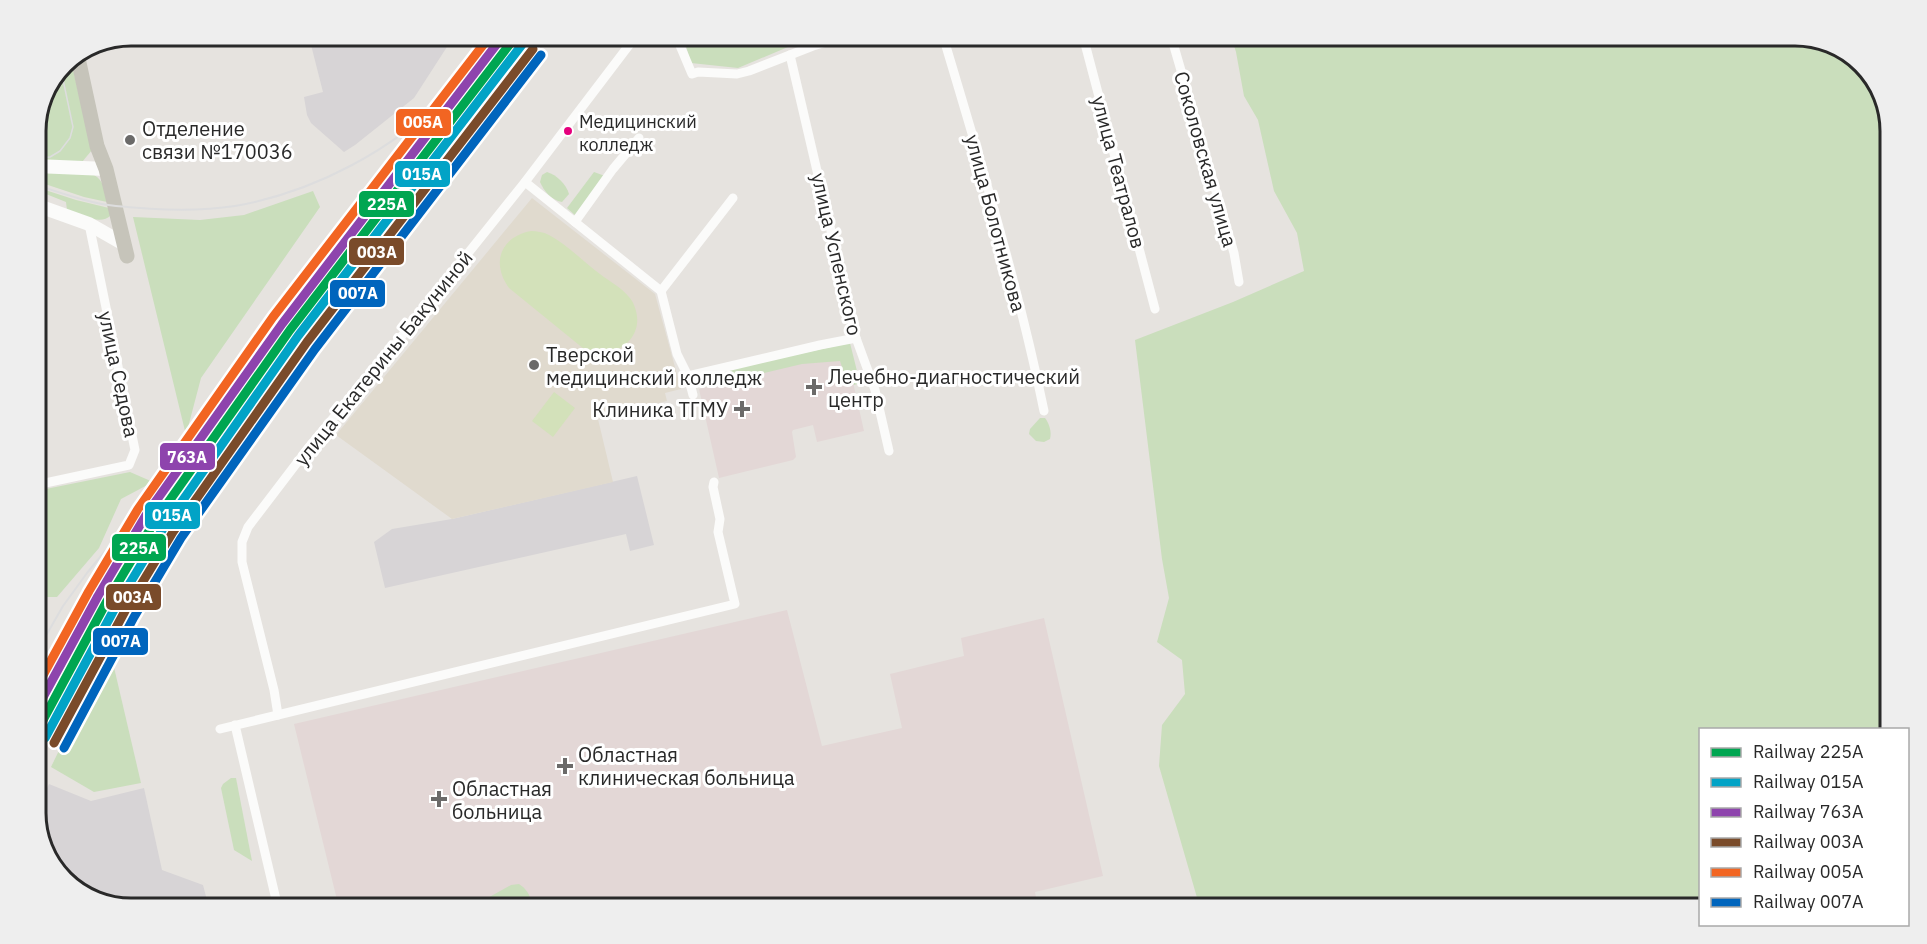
<svg xmlns="http://www.w3.org/2000/svg" width="1927" height="944" viewBox="0 0 1927 944" font-family="'IBM Plex Sans',sans-serif">
<style>
.industrial{fill:#d7d4d6}
.education{fill:#e0dace}
.medical{fill:#e3d7d6}
.green{fill:#cadebc}
.pitch{fill:#d3e1ba}
.lines{fill:none;stroke-linecap:round;stroke-linejoin:round}
.street{stroke:#fbfbfa;stroke-width:9}
.secondary{stroke:#fbfbfa;stroke-width:14}
.primary{stroke:#c6c4ba;stroke-width:15}
.tram{stroke:#ddddde;stroke-width:1.5}
.rail{stroke:#ddddde;stroke-width:2}
.rail-1-casing{stroke:#fff;stroke-width:14}
.rail-2-casing{stroke:#fff;stroke-width:14}
.rail-3-casing{stroke:#fff;stroke-width:14}
.rail-4-casing{stroke:#fff;stroke-width:14}
.rail-5-casing{stroke:#fff;stroke-width:14}
.rail-6-casing{stroke:#fff;stroke-width:14}
.rail-1{stroke:#00a651;stroke-width:9}
.rail-2{stroke:#02a3c6;stroke-width:9}
.rail-3{stroke:#8e44ad;stroke-width:9}
.rail-4{stroke:#7a4b2a;stroke-width:9}
.rail-5{stroke:#f26522;stroke-width:9}
.rail-6{stroke:#0065bd;stroke-width:9}
.bus-dot{fill:#e5007d;stroke:#fff;stroke-width:2}
.poi-dot{fill:#6b6a69;stroke:#fff;stroke-width:2}
.labels{text-anchor:middle;dominant-baseline:central;stroke-width:6;stroke-linejoin:round;paint-order:stroke}
.bus-label{font-size:18px;fill:#292929;stroke:#fff;text-anchor:start}
.poi-label{font-size:20px;fill:#292929;stroke:#fff;text-anchor:start}
.street-label{font-size:20px;fill:#292929;stroke:#fff}
.rim{fill:none;stroke:#292929;stroke-width:3}
.line-badge{stroke:#fff;stroke-width:2}
.badge-label{font-size:16px;text-anchor:middle;font-weight:bold;fill:#fff}
</style>
<rect width="100%" height="100%" fill="#e6e3df"/>
<g class="industrial">
<path d="M312,36H454L414,98L355,145L344,152L311,123L307,115L304,97L323,92L310,41Z"/>
<path d="M637,476L654,545L630,551L626,534L385,588L374,542L392,529L452,519Z"/>
<path d="M49,784L91,801L144,788L162,870L203,885L209,908H132L90,898L52,866L36,819V811Z"/>
</g>
<path class="education" d="M532,198L655,294L681,389L665,393L667,401L598,419L613,482L452,519L336,435Z"/>
<g class="medical">
<path d="M846,351L864,431L817,442L813,425L793,430L792,432L796,457L793,460L719,478L699,389Z"/>
<path d="M787,610L822,746L902,728L890,674L964,656L961,638L1044,618L1103,876L1035,892L1038,908H339L294,724Z"/>
</g>
<g class="green">
<path d="M683,36H790L795,44L738,68L691,63Z"/>
<path d="M1231,36H1795L1837,46L1875,79L1891,126V729L1700,730V908H1200L1159,766L1162,725L1185,694L1182,660L1157,642L1169,598L1162,559L1135,340L1233,302L1304,271L1297,233L1274,191L1258,120L1244,96L1236,52Z"/>
<path d="M71,61L92,150L82,162L36,161V126L64,64Z"/>
<path d="M36,170L94,175C104,180 105,192 107,202L84,197L36,181Z"/>
<path d="M547,172C557,175 566,184 569,194L562,202C551,200 544,191 540,182L542,175Z"/>
<path d="M594,172L605,176L576,216L567,208Z"/>
<path d="M36,187L76,200L109,208L111,215C101,226 83,215 71,212L67,210L66,202L36,190Z"/>
<path d="M313,191L320,207L201,378L186,435L133,217L200,220L244,215Z"/>
<path d="M850,343L860,383L854,385L849,372L844,373L840,361L802,364L705,387H700L696,382V378L716,372L718,378L729,375L730,369Z"/>
<path d="M1040,418H1045C1049,423 1052,432 1050,439L1044,442L1036,441L1029,434L1030,429Z"/>
<path d="M130,472L153,482L121,499L99,548L57,597H36V491Z"/>
<path d="M104,658L113,663L141,783L94,792L51,767Z"/>
<path d="M231,778H236L252,861L234,850L221,788L223,784Z"/>
<path d="M519,884C527,889 533,898 530,908H483L482,904L484,900L511,885Z"/>
</g>
<g class="pitch">
<path d="M531,231C537,231 543,232 549,235C566,244 584,262 600,274C609,281 622,288 629,297C631,299 633,302 634,305C648,338 614,362 584,349L509,288C491,263 500,237 531,231Z"/>
<path d="M554,392L575,408L553,437L532,421Z"/>
</g>
<g class="lines">
<g class="street">
<path d="M676,36L692,74L698,72L737,74L749,71L813,46L846,36"/>
<path d="M943,36C980,160 1018,284 1044,411"/>
<path d="M1083,36L1155,309"/>
<path d="M1171,36L1234,253L1239,282"/>
<path d="M790,55L856,338L875,390L889,451"/>
<path d="M525,182L661,291L677,354L688,376L693,395"/>
<path d="M575,222L613,169L639,138"/>
<path d="M661,291L733,198"/>
<path d="M688,376L820,345L856,338"/>
<path d="M36,485L129,465L135,450L89,224"/>
<path d="M278,715L274,690L242,562V542L248,527L309,447L397,342L525,182L636,36"/>
<path d="M235,725L278,908"/>
<path d="M220,729L735,604L718,532L720,519L713,487L714,482"/>
</g>
<g class="secondary">
<path d="M36,166L106,169"/>
<path d="M36,205L89,224L124,244"/>
</g>
<path class="primary" d="M78,58L97,146L106,169L127,256"/>
<path class="tram" d="M36,158L50,157L60,151L70,138L73,127L61,70"/>
<g class="rail">
<path d="M36,185C62,193 88,203 116,206C155,210 196,212 235,206C315,192 393,150 451,92"/>
<path d="M36,653L63,606L87,573L163,481L238,374L388,176L432,128L502,36"/>
</g>
<defs>
<path id="rail-1" d="M36,733L107,601L155,521L290,330L516,36"/>
<path id="rail-2" d="M45,738L116,606L164,527L298,336L524,42"/>
<path id="rail-3" d="M36,710L98,596L146,515L282,324L503,36"/>
<path id="rail-4" d="M54,743L125,611L173,532L307,342L533,49"/>
<path id="rail-5" d="M36,688L89,591L138,509L273,317L490,36"/>
<path id="rail-6" d="M64,748L134,617L181,538L315,349L541,55"/>
</defs>
<use href="#rail-1" class="rail-1-casing"/>
<use href="#rail-2" class="rail-2-casing"/>
<use href="#rail-3" class="rail-3-casing"/>
<use href="#rail-4" class="rail-4-casing"/>
<use href="#rail-5" class="rail-5-casing"/>
<use href="#rail-6" class="rail-6-casing"/>
<use href="#rail-1" class="rail-1"/>
<use href="#rail-2" class="rail-2"/>
<use href="#rail-3" class="rail-3"/>
<use href="#rail-4" class="rail-4"/>
<use href="#rail-5" class="rail-5"/>
<use href="#rail-6" class="rail-6"/>
</g>
<circle class="bus-dot" cx="568" cy="131" r="5"/>
<g class="poi-dot">
<circle cx="130" cy="140" r="6"/>
<circle cx="534" cy="365" r="6"/>
<path d="M811 378h6v6h6v6h-6v6h-6v-6h-6v-6h6z"/>
<path d="M739 400h6v6h6v6h-6v6h-6v-6h-6v-6h6z"/>
<path d="M562 757h6v6h6v6h-6v6h-6v-6h-6v-6h6z"/>
<path d="M436 790h6v6h6v6h-6v6h-6v-6h-6v-6h6z"/>
</g>
<g class="labels">
<g class="bus-label">
<text x="579" y="121">Медицинский<tspan x="579" dy="23">колледж</tspan></text>
</g>
<g class="poi-label">
<text x="142" y="128">Отделение<tspan x="142" dy="23">связи №170036</tspan></text>
<text x="546" y="354">Тверской<tspan x="546" dy="23">медицинский колледж</tspan></text>
<text x="828" y="376">Лечебно-диагностический<tspan x="828" dy="23">центр</tspan></text>
<text x="728" y="409" text-anchor="end">Клиника ТГМУ</text>
<text x="578" y="754">Областная<tspan x="578" dy="23">клиническая больница</tspan></text>
<text x="452" y="788">Областная<tspan x="452" dy="23">больница</tspan></text>
</g>
<g class="street-label">
<text transform="translate(1206 159) rotate(74)">Соколовская улица</text>
<text transform="translate(1119 172) rotate(75)">улица Театралов</text>
<text transform="translate(996 223) rotate(75)">улица Болотникова</text>
<text transform="translate(837 254) rotate(77)">улица Успенского</text>
<text transform="translate(383 358) rotate(-51)">улица Екатерины Бакуниной</text>
<text transform="translate(119 374) rotate(78)">улица Седова</text>
</g>
</g>
<path d="M0 0H1927V944H0ZM131 46H1795A85 85 0 0 1 1880 131V813A85 85 0 0 1 1795 898H131A85 85 0 0 1 46 813V131A85 85 0 0 1 131 46Z" fill="#eee" fill-rule="evenodd"/>
<path class="rim" d="M131 46H1795A85 85 0 0 1 1880 131V813A85 85 0 0 1 1795 898H131A85 85 0 0 1 46 813V131A85 85 0 0 1 131 46Z"/>
<g class="line-badge">
<rect x="395" y="108" width="57" height="29" rx="6" fill="#f26522"/>
<rect x="394" y="160" width="57" height="28" rx="6" fill="#02a3c6"/>
<rect x="358" y="190" width="57" height="28" rx="6" fill="#00a651"/>
<rect x="348" y="237" width="57" height="29" rx="6" fill="#7a4b2a"/>
<rect x="329" y="279" width="57" height="29" rx="6" fill="#0065bd"/>
<rect x="159" y="442" width="57" height="29" rx="6" fill="#8e44ad"/>
<rect x="144" y="501" width="57" height="29" rx="6" fill="#02a3c6"/>
<rect x="111" y="533" width="56" height="29" rx="6" fill="#00a651"/>
<rect x="105" y="583" width="57" height="28" rx="6" fill="#7a4b2a"/>
<rect x="92" y="627" width="57" height="29" rx="6" fill="#0065bd"/>
</g>
<g class="badge-label">
<text x="423" y="128">005А</text>
<text x="422" y="180">015А</text>
<text x="387" y="210">225А</text>
<text x="377" y="258">003А</text>
<text x="358" y="299">007А</text>
<text x="187" y="463">763А</text>
<text x="172" y="521">015А</text>
<text x="139" y="554">225А</text>
<text x="133" y="603">003А</text>
<text x="121" y="647">007А</text>
</g>
<rect x="1699" y="728" width="210" height="198" fill="#ffffff" stroke="#a9a9a9" stroke-width="1.5"/>
<rect x="1711" y="748" width="30" height="9" fill="#00a651" stroke="#a9a9a9" stroke-width="1.5"/>
<text x="1753" y="758" font-size="18" fill="#292929">Railway 225А</text>
<rect x="1711" y="778" width="30" height="9" fill="#02a3c6" stroke="#a9a9a9" stroke-width="1.5"/>
<text x="1753" y="788" font-size="18" fill="#292929">Railway 015А</text>
<rect x="1711" y="808" width="30" height="9" fill="#8e44ad" stroke="#a9a9a9" stroke-width="1.5"/>
<text x="1753" y="818" font-size="18" fill="#292929">Railway 763А</text>
<rect x="1711" y="838" width="30" height="9" fill="#7a4b2a" stroke="#a9a9a9" stroke-width="1.5"/>
<text x="1753" y="848" font-size="18" fill="#292929">Railway 003А</text>
<rect x="1711" y="868" width="30" height="9" fill="#f26522" stroke="#a9a9a9" stroke-width="1.5"/>
<text x="1753" y="878" font-size="18" fill="#292929">Railway 005А</text>
<rect x="1711" y="898" width="30" height="9" fill="#0065bd" stroke="#a9a9a9" stroke-width="1.5"/>
<text x="1753" y="908" font-size="18" fill="#292929">Railway 007А</text>
</svg>
